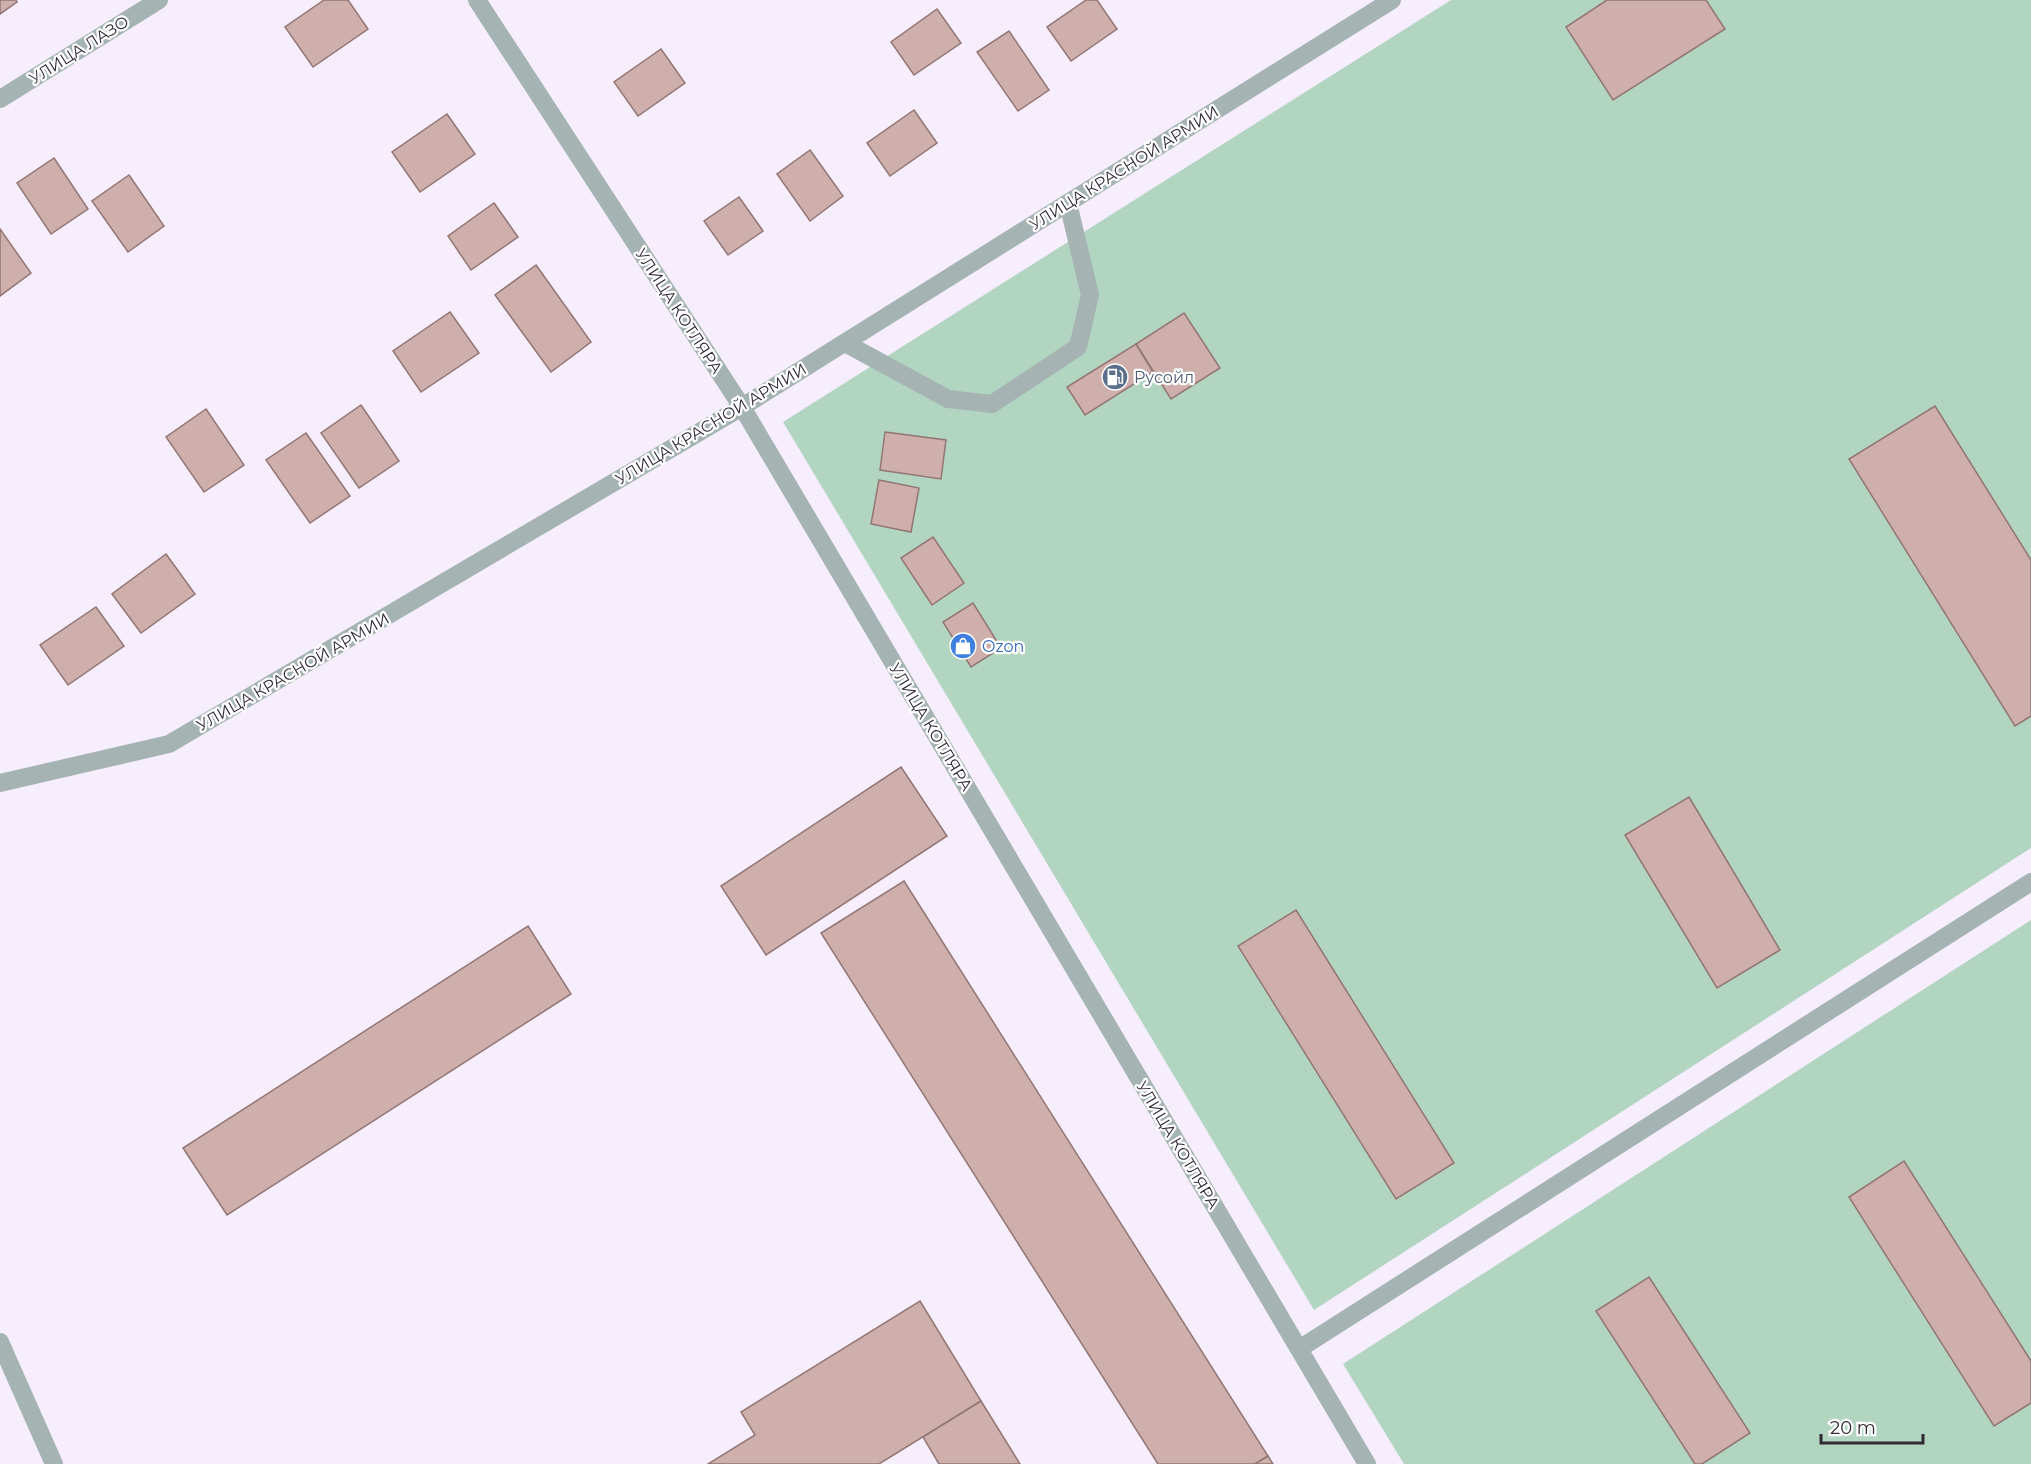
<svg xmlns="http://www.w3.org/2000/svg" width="2031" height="1464" viewBox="0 0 2031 1464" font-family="Montserrat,sans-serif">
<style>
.green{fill:#b2d5c2}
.building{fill:#ceafac;stroke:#937674;stroke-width:1.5}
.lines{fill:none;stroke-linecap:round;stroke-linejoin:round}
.minor{stroke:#a5b4b3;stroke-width:18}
.labels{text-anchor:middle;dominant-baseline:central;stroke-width:4.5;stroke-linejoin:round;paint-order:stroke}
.street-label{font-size:16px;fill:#312b35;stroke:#fff}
.service-label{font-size:16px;fill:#4e5e75;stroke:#fff;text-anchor:start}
.shop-label{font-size:16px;fill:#366cbe;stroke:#fff;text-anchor:start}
</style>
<rect width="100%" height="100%" fill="#f7eefd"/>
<g class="green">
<path d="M1451,0H2031V848L1314,1310L783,422Z"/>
<path d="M2031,920V1464H1404L1343,1364Z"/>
</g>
<g class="building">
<path d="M0,0H16L17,2L0,14Z"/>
<path d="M324,0H348L368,29L313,67L285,27Z"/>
<path d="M1086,0H1097L1117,29L1071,61L1047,27Z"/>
<path d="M1607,0H1706L1725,29L1613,100L1566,27Z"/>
<path d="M937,9L961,43L914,75L891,42Z"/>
<path d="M1009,31L1049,90L1018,111L977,52Z"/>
<path d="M661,49L685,83L638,116L614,82Z"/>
<path d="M914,110L937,143L890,176L867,143Z"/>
<path d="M447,114L475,154L420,192L392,152Z"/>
<path d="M810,150L843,196L810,221L777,174Z"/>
<path d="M54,158L88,209L51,234L17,183Z"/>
<path d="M129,175L164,226L128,252L92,201Z"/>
<path d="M739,197L763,231L728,255L704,221Z"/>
<path d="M494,203L518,237L471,270L448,236Z"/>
<path d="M0,229L31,273L0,296Z"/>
<path d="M536,265L591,342L551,372L495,295Z"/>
<path d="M450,312L479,353L421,392L393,351Z"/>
<path d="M1184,313L1220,368L1171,399L1136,344Z"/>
<path d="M1136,344L1153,372L1085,415L1067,387Z"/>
<path d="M361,405L399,461L359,488L321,433Z"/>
<path d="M1935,406L2031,560V716L2015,726L1849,459Z"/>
<path d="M206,409L244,465L204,492L166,437Z"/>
<path d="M885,432L946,440L941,479L880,470Z"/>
<path d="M306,433L350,496L310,523L266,460Z"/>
<path d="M879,480L919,488L911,532L871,524Z"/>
<path d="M933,537L964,583L932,605L901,558Z"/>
<path d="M166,554L195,594L141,633L112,594Z"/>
<path d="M973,603L1001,648L971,667L943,622Z"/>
<path d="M96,607L124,646L68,685L40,645Z"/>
<path d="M901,767L947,836L766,955L721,886Z"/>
<path d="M1689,797L1780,950L1717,988L1625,835Z"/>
<path d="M904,881L1268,1456L1255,1464H1158L821,933Z"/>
<path d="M1296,910L1454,1163L1396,1199L1238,946Z"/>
<path d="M528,926L571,994L227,1215L183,1148Z"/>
<path d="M1904,1161L2031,1361V1403L1994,1426L1849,1197Z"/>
<path d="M1649,1277L1750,1433L1702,1464H1695L1596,1311Z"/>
<path d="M920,1301L981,1401L879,1464H708L755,1435L741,1412Z"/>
<path d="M981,1401L1020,1464H939L923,1437Z"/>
<path d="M1268,1456L1273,1464H1255Z"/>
</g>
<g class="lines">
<g class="minor">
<path d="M477,0L742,407L1367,1464"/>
<path d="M0,99L159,0"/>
<path d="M845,343L948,399L992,404L1078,347L1090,295L1068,203"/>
<path d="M0,783L169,744L742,407L1392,0"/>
<path d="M0,1342L54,1464"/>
<path d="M1299,1349L2031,882"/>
</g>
</g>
<defs>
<symbol id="fuel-disc" viewBox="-11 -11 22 22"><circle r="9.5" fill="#5c6f8a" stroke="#fff"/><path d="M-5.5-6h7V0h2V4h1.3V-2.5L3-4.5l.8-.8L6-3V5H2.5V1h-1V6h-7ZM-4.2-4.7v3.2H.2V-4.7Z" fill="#fff"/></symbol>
<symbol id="shop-disc" viewBox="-11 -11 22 22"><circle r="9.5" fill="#3f7fe0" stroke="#fff"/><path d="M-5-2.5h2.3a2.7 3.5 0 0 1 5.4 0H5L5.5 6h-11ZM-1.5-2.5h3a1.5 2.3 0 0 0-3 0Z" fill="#fff"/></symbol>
</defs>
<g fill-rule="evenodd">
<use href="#fuel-disc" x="1100" y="362" width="30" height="30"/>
<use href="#shop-disc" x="948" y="631" width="30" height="30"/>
</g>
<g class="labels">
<g class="street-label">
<text transform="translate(79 50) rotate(-32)">УЛИЦА ЛАЗО</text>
<text transform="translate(1124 168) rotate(-32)">УЛИЦА КРАСНОЙ АРМИИ</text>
<text transform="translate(679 311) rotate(57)">УЛИЦА КОТЛЯРА</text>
<text transform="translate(711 424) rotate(-31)">УЛИЦА КРАСНОЙ АРМИИ</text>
<text transform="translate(293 672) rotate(-30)">УЛИЦА КРАСНОЙ АРМИИ</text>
<text transform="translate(931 727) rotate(59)">УЛИЦА КОТЛЯРА</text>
<text transform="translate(1178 1145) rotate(59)">УЛИЦА КОТЛЯРА</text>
</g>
<g class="service-label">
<text x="1134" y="377">Русойл</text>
</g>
<g class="shop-label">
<text x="982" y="646">Ozon</text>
</g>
</g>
<path d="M1821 1434v9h102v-9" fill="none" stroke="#312b35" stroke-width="3"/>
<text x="1830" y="1434" font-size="18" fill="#312b35" stroke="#ffffff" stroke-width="4.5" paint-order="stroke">20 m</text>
</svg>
